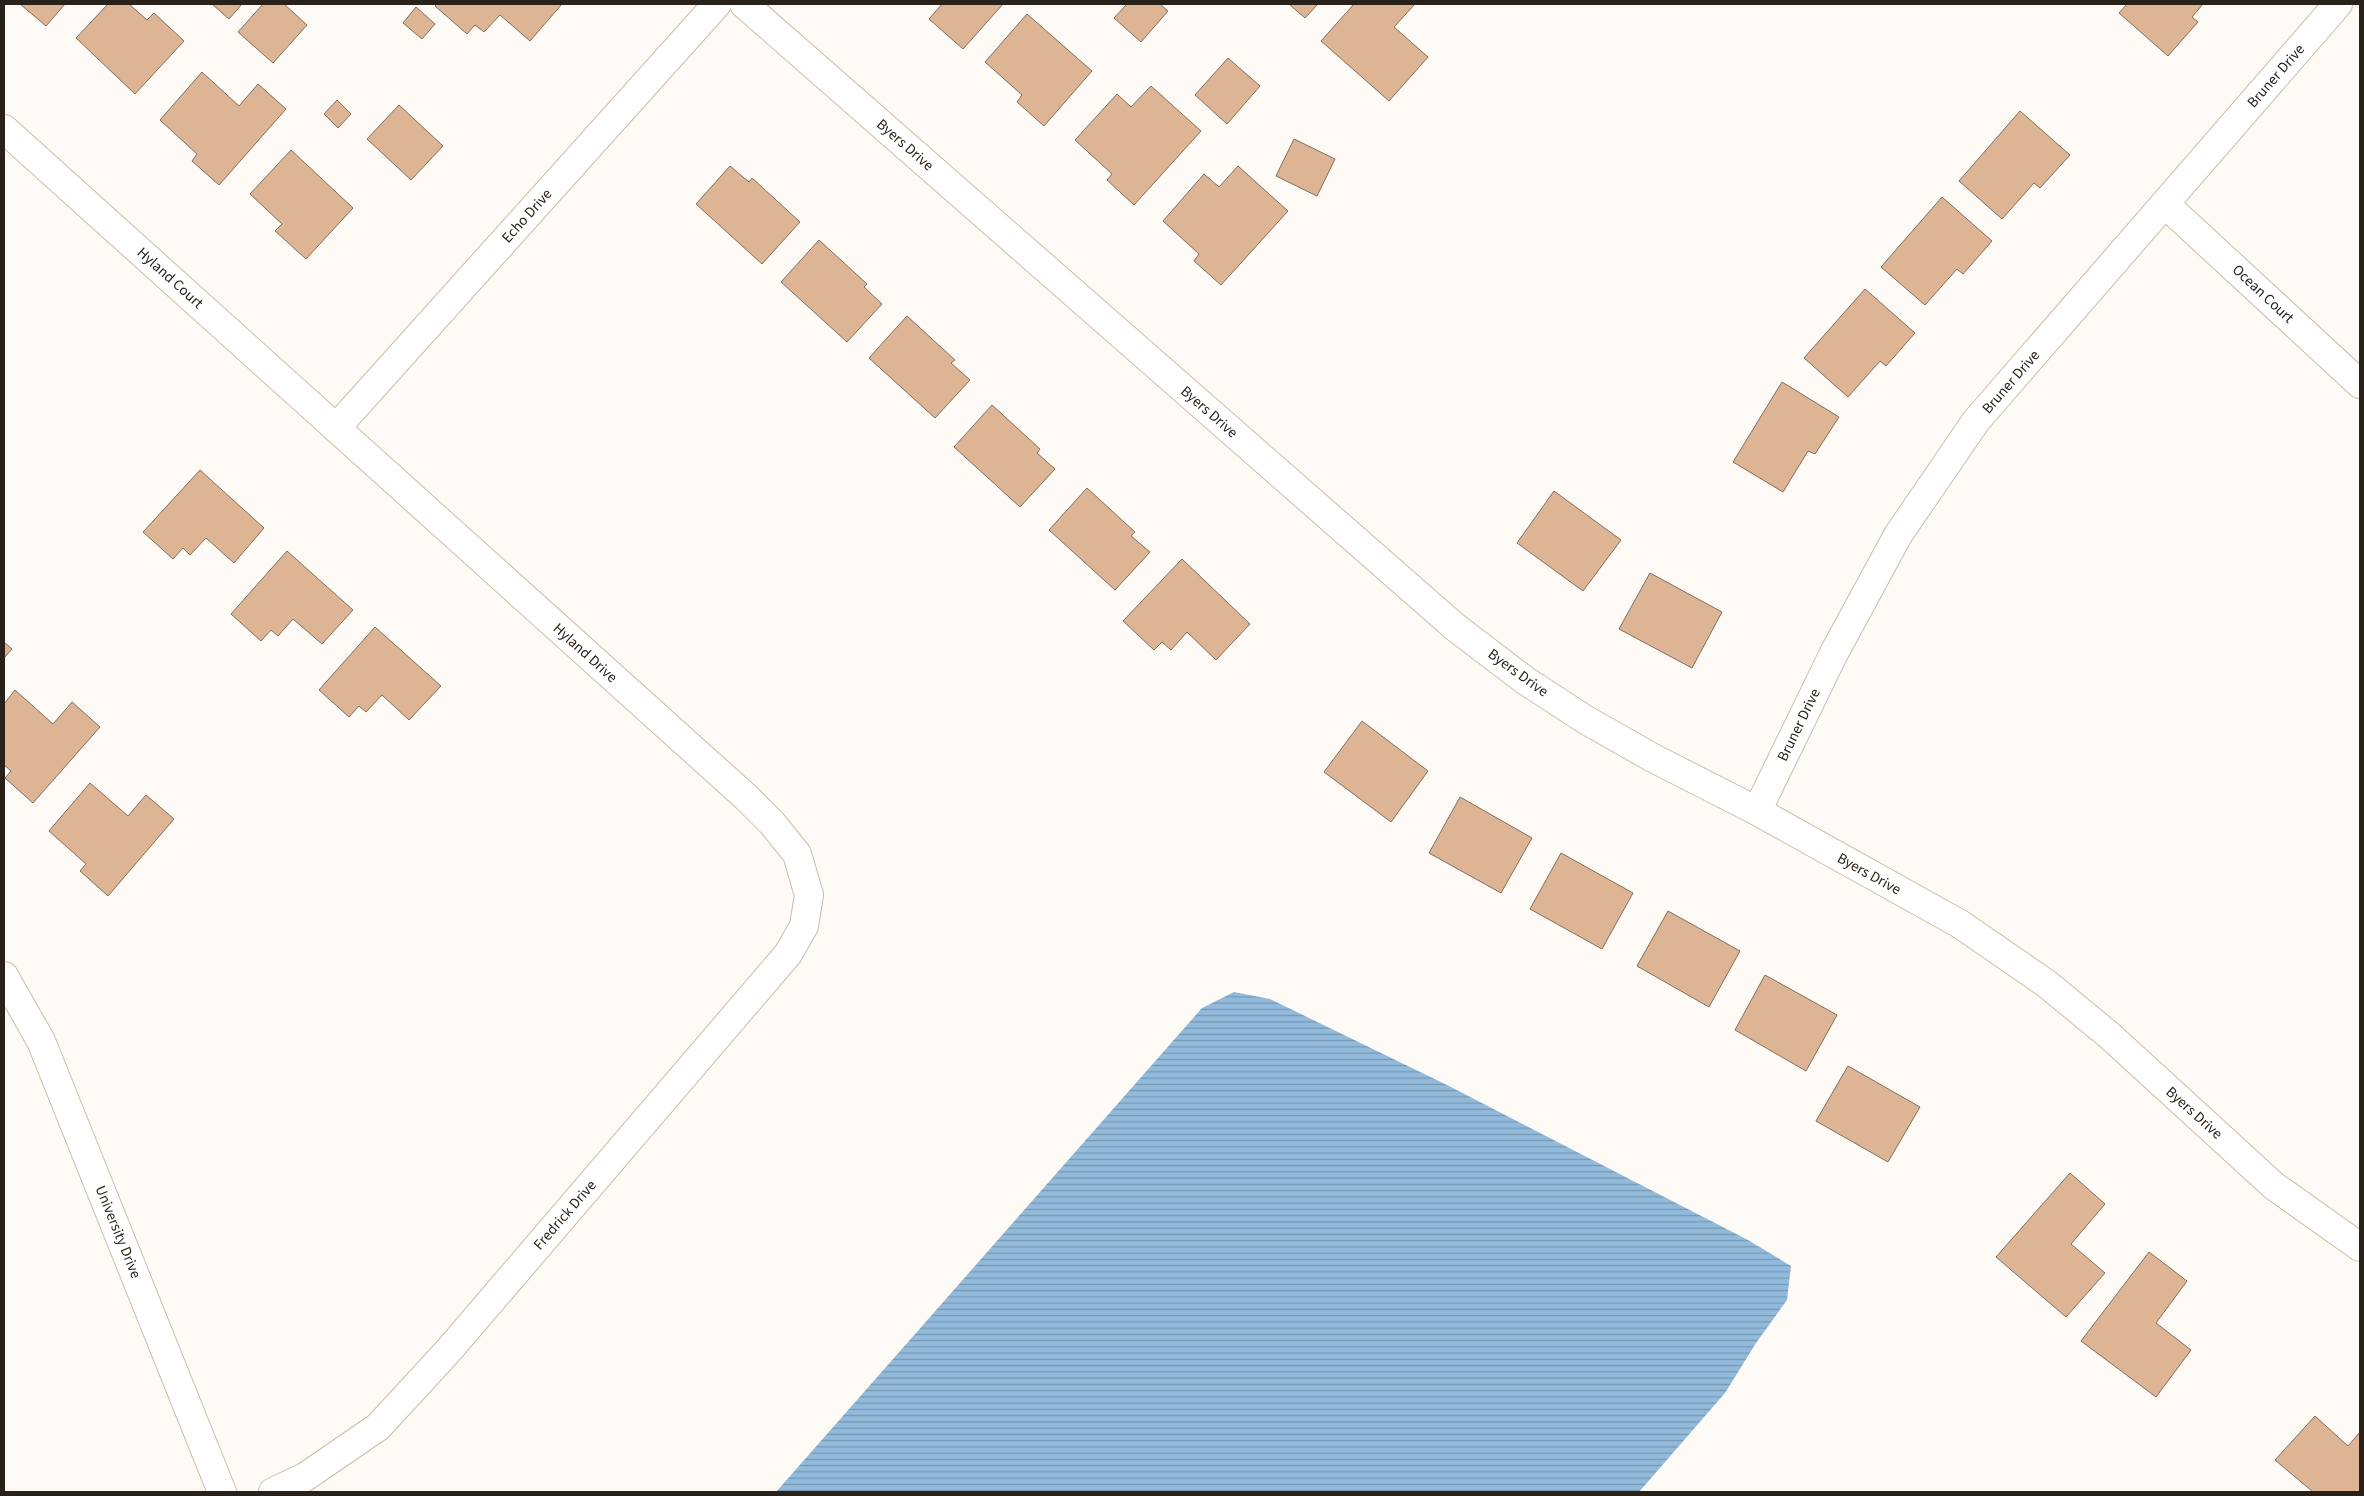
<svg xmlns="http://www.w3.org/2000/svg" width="2364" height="1496" viewBox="0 0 2364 1496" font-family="'Source Sans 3',sans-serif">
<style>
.water{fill:url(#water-rules)}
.building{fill:#ddb595;stroke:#816e5f}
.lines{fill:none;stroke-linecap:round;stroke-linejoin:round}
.street-casing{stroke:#cdbca9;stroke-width:30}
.street{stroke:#fff;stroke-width:28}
.labels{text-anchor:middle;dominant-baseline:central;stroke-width:4.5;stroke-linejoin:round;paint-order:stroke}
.street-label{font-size:15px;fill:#28221b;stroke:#fff}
</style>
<defs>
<pattern id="water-rules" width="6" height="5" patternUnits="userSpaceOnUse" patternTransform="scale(1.25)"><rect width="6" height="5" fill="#92badb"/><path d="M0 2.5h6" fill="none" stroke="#7797b1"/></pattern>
</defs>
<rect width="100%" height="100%" fill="#fefaf6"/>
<path class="water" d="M1234,992L1270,999L1449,1086L1748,1240L1791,1266L1787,1300L1756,1343L1725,1393L1639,1492H776L1202,1008Z"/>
<g class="building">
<path d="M20,4H65L46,26Z"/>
<path d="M108,4H129L147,20L154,13L184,41L135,94L76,38Z"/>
<path d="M212,4H242L229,19Z"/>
<path d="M263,4H284L307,25L273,63L238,32Z"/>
<path d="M437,4H562L530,41L500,15L484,32L475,25L467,34L435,6Z"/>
<path d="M942,4H1003L963,49L929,19Z"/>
<path d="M1127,4H1160L1168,11L1141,42L1114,18Z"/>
<path d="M1289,4H1318L1305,18Z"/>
<path d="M1354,4H1415L1394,27L1428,57L1389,101L1321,41Z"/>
<path d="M2127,4H2203L2192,17L2198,22L2168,56L2119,13Z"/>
<path d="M416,7L435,24L422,39L403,23Z"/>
<path d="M1027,14L1092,71L1044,126L1017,102L1022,95L985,62Z"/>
<path d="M1228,58L1260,86L1227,124L1195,95Z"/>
<path d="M202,72L239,106L258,84L286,109L219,185L192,161L197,154L160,120Z"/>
<path d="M1151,86L1201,131L1134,205L1107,180L1112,174L1075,140L1117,94L1131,107Z"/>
<path d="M337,100L351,114L338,128L324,114Z"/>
<path d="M399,105L443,146L411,180L367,139Z"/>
<path d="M2020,111L2070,155L2040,188L2034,183L2002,219L1959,181Z"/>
<path d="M1294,139L1335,159L1317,196L1276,176Z"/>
<path d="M291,150L353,208L306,259L275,231L282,224L250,194Z"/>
<path d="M730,166L749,182L752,178L800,222L762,264L696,204Z"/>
<path d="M1238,166L1288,211L1221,285L1194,261L1199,254L1163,221L1204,174L1219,187Z"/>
<path d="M1942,197L1992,241L1963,274L1957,269L1925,305L1881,267Z"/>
<path d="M819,240L867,284L864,287L882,304L847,342L781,282Z"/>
<path d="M1865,289L1915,333L1886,366L1880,361L1848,397L1804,358Z"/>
<path d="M907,316L955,360L951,363L970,380L935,418L869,358Z"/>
<path d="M1782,382L1839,417L1815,454L1808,451L1783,492L1733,462Z"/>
<path d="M992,405L1040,449L1037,453L1055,469L1020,507L954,447Z"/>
<path d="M200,470L264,528L234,563L206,538L190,555L183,548L173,559L143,532Z"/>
<path d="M1087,488L1135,532L1131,536L1150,552L1115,590L1049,530Z"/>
<path d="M1554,491L1621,540L1583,591L1517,543Z"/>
<path d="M287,551L353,610L322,644L293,619L278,636L271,630L261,641L231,614Z"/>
<path d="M1182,559L1250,624L1216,660L1187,632L1171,650L1162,642L1154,650L1123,621Z"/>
<path d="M1650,573L1722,612L1692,668L1619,629Z"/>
<path d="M375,627L441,686L409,720L382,695L366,712L359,706L349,717L319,690Z"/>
<path d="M4,642L12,649L4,658Z"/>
<path d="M15,690L53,724L72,702L100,727L33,803L5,778L11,771L4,765V704Z"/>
<path d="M1362,721L1428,771L1391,822L1324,772Z"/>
<path d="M90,783L128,816L146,795L174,819L108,896L80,871L86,864L49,831Z"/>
<path d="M1460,797L1532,838L1501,893L1429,853Z"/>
<path d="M1561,853L1633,893L1602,949L1530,909Z"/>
<path d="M1668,911L1740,951L1709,1007L1637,966Z"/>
<path d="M1765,975L1837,1015L1806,1071L1735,1030Z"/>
<path d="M1848,1066L1920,1107L1888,1162L1816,1121Z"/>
<path d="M2070,1173L2105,1204L2071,1244L2105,1273L2066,1317L1996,1257Z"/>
<path d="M2149,1252L2187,1281L2156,1323L2191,1350L2156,1397L2081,1341Z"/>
<path d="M2315,1416L2348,1446L2360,1432V1492H2313L2275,1460Z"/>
</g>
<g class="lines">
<defs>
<g id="street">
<path d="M744,4L1455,627L1526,681L1586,720L1653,758L1757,811L1960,924L2047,984L2110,1036L2274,1186L2360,1247"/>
<path d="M4,129L747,798L772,823L797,854L809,895L804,926L788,954L449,1350L378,1427L305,1477L273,1492"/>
<path d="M2165,204L2360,384"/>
<path d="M336,428L717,4"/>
<path d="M1757,811L1834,653L1898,535L1976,421L2338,4"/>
<path d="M4,976L41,1041L222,1492"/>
</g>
</defs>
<use href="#street" class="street-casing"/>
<use href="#street" class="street"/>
</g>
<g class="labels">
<g class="street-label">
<text transform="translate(2276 76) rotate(-49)">Bruner Drive</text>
<text transform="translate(905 145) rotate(41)">Byers Drive</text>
<text transform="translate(527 216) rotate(-48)">Echo Drive</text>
<text transform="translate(170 278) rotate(42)">Hyland Court</text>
<text transform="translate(2263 294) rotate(43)">Ocean Court</text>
<text transform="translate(2011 382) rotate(-49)">Bruner Drive</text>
<text transform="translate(1209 412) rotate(41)">Byers Drive</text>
<text transform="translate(585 653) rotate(42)">Hyland Drive</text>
<text transform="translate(1518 673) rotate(36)">Byers Drive</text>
<text transform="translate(1799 725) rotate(-64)">Bruner Drive</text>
<text transform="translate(1869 874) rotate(29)">Byers Drive</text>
<text transform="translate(2194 1113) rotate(42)">Byers Drive</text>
<text transform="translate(565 1215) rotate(-49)">Fredrick Drive</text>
<text transform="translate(118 1232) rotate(68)">University Drive</text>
</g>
</g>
<rect width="2364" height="1496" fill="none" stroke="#28221b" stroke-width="10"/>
</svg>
